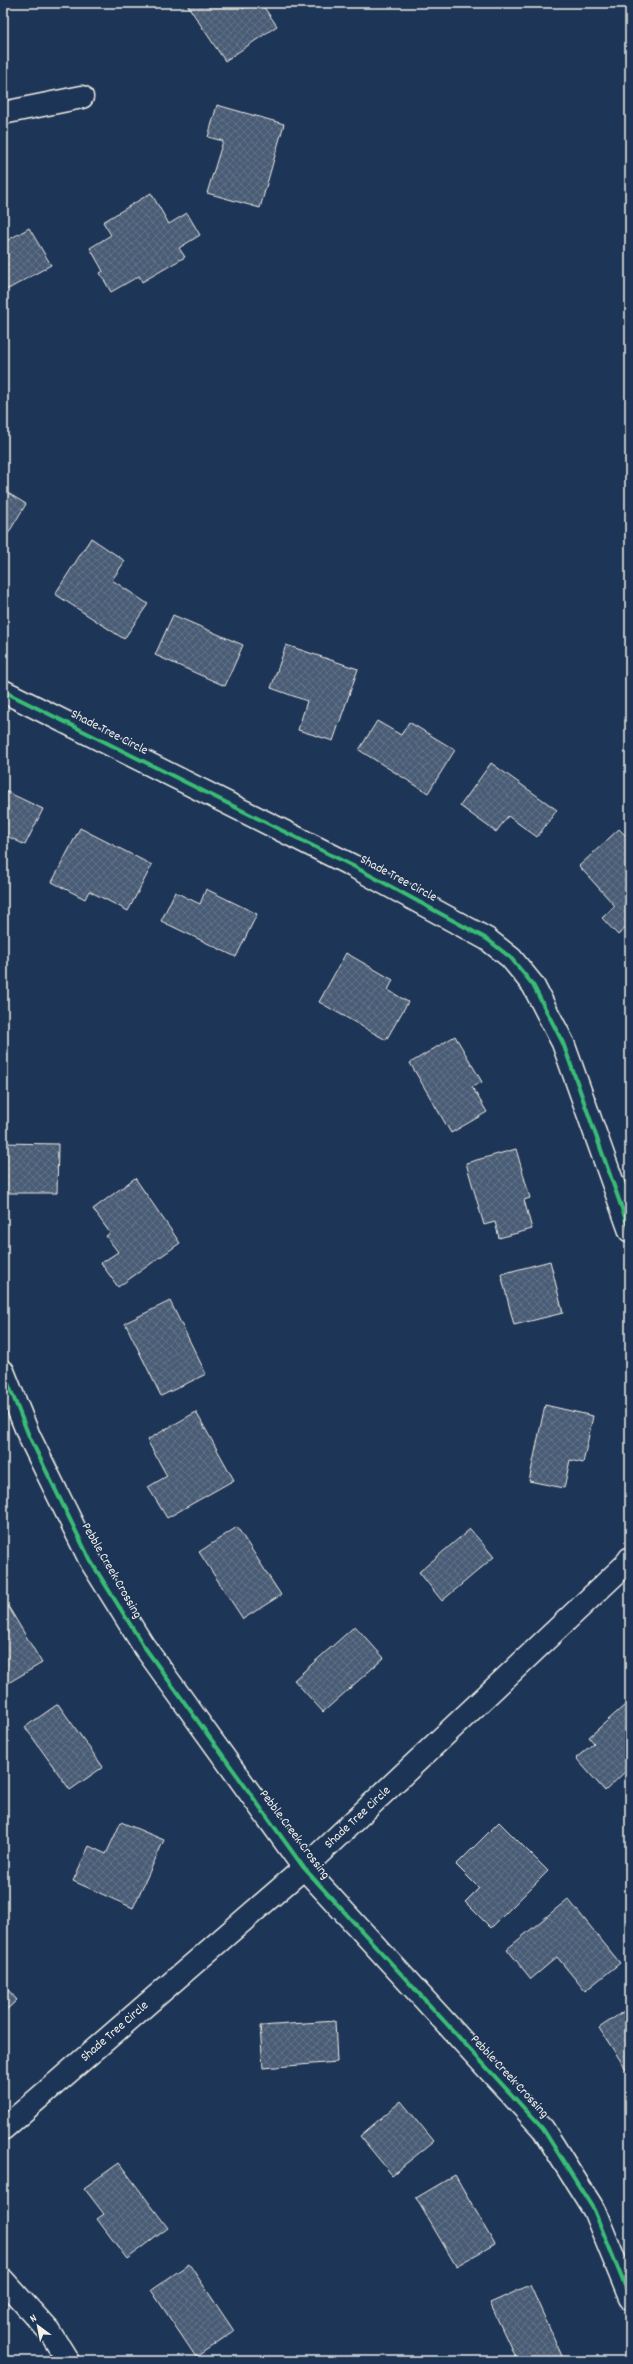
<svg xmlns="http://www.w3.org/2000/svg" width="633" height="2364" viewBox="0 0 633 2364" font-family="Dekko,sans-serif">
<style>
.building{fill:url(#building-cross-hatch);stroke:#f4f1e8}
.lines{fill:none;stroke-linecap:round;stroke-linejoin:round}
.street-casing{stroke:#f4f1e8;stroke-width:25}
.street{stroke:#1d3557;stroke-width:22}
.cycleway-casing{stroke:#1d3557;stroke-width:6}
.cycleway{stroke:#3abd76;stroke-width:4}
.labels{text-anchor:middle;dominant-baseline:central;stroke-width:3;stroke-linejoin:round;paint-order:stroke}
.street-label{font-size:13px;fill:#f4f1e8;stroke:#1d3557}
</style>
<defs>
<pattern id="building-cross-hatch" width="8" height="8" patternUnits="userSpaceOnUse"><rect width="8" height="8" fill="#485b74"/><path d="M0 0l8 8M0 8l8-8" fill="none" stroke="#637388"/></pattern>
</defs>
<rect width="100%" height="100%" fill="#1d3557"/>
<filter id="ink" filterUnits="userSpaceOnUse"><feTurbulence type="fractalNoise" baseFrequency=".025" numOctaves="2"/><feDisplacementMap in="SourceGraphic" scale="8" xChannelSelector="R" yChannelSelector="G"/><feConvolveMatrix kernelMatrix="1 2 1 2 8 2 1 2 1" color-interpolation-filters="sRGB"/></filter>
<g filter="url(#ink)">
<g class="building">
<path d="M186,3H239L243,9L251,3H261L277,26L225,61Z"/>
<path d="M217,105L284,124L260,208L207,193L223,141L208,137Z"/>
<path d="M151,193L169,224L187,213L200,235L179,248L185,257L142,282L139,276L111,292L100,273L103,271L90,248L111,235L103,222Z"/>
<path d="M29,228L51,265L3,292V243Z"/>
<path d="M3,490L26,504L3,542Z"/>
<path d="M91,538L125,561L112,580L148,604L124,639L55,594Z"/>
<path d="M173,615L243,645L225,686L155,655Z"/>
<path d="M286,645L358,669L333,741L298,730L307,701L271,688Z"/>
<path d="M377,721L401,735L409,722L455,750L428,793L359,750Z"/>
<path d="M491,763L557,810L537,837L508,816L496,832L460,806Z"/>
<path d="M3,790L43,809L25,845L3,834Z"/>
<path d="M80,828L152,865L128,911L89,891L85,899L52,882Z"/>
<path d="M619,829L630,840V924L618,935L602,918L615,906L579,866Z"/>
<path d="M206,889L257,914L236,957L161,921L175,892L200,904Z"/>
<path d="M346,953L393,980L388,990L408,1002L386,1040L319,1002Z"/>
<path d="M455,1036L482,1082L472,1087L487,1112L451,1133L410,1063Z"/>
<path d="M3,1143L58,1144L57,1193H3Z"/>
<path d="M516,1149L530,1198L524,1200L532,1229L499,1238L495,1222L484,1225L466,1163Z"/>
<path d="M135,1178L180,1243L118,1287L101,1263L118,1252L106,1236L110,1233L93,1209Z"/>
<path d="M550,1261L563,1313L514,1325L501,1274Z"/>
<path d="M170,1301L206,1374L161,1396L125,1323Z"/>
<path d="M545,1405L593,1416L583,1463L570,1460L564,1488L529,1481Z"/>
<path d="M196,1412L234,1480L167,1518L148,1487L167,1476L147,1440Z"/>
<path d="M237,1527L281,1595L243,1619L199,1552Z"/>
<path d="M470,1529L494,1557L442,1601L419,1572Z"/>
<path d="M8,1606L42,1663L3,1686V1609Z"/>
<path d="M355,1626L384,1658L323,1712L294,1680Z"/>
<path d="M58,1704L103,1767L70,1790L25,1727Z"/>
<path d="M625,1705L630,1710V1767L605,1791L576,1758L594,1743L589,1737Z"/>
<path d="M121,1822L164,1840L133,1908L73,1881L89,1846L106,1854Z"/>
<path d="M499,1822L548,1871L491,1928L465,1902L479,1888L456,1865Z"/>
<path d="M568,1899L620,1963L585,1991L557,1957L531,1979L507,1949Z"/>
<path d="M3,1984L17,2000L3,2013Z"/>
<path d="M630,2007V2075L599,2028Z"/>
<path d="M335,2021L337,2062L263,2068L260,2026Z"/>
<path d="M401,2101L434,2141L392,2175L360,2136Z"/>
<path d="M119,2163L168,2228L127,2259L97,2219L104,2214L84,2188Z"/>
<path d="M455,2175L495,2244L456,2266L416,2198Z"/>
<path d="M189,2264L234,2331L196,2357L151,2290Z"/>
<path d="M530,2285L562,2356L551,2361H517L490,2303Z"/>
</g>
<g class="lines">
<defs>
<g id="street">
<path d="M3,113L82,97"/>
<path d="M3,691L353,866L487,939L511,958L533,985L563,1043L630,1231"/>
<path d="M3,1371L29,1436L90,1560L143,1645L304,1868L543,2129L594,2210L630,2298"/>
<path d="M3,2129L304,1868L625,1565L630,1558"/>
<path d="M3,2280L50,2332L68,2361"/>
</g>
</defs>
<use href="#street" class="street-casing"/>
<use href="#street" class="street"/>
<defs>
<g id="cycleway">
<path d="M3,691L353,866L487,939L511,958L533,985L563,1043L630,1231"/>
<path d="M3,1371L29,1436L90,1560L143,1645L304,1868L543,2129L594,2210L630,2298"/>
</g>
</defs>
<use href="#cycleway" class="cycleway-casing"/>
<use href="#cycleway" class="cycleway"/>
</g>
</g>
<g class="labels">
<g class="street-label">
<text transform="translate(109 733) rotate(27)">Shade Tree Circle</text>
<text transform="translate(398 879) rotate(28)">Shade Tree Circle</text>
<text transform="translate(111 1571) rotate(60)">Pebble Creek Crossing</text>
<text transform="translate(358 1818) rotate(-43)">Shade Tree Circle</text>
<text transform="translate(294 1835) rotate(53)">Pebble Creek Crossing</text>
<text transform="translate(115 2032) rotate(-41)">Shade Tree Circle</text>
<text transform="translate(509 2077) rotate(47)">Pebble Creek Crossing</text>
</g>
</g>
<rect width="633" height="2364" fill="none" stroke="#1d3557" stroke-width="16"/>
<rect x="8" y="8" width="617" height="2348" fill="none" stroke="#f4f1e8" stroke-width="1.5" filter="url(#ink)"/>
<g transform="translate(38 2326) rotate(328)" stroke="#1d3557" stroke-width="3" paint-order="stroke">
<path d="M0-3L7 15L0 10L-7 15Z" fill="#f4f1e8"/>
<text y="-6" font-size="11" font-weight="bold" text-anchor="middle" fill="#f4f1e8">N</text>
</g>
</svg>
